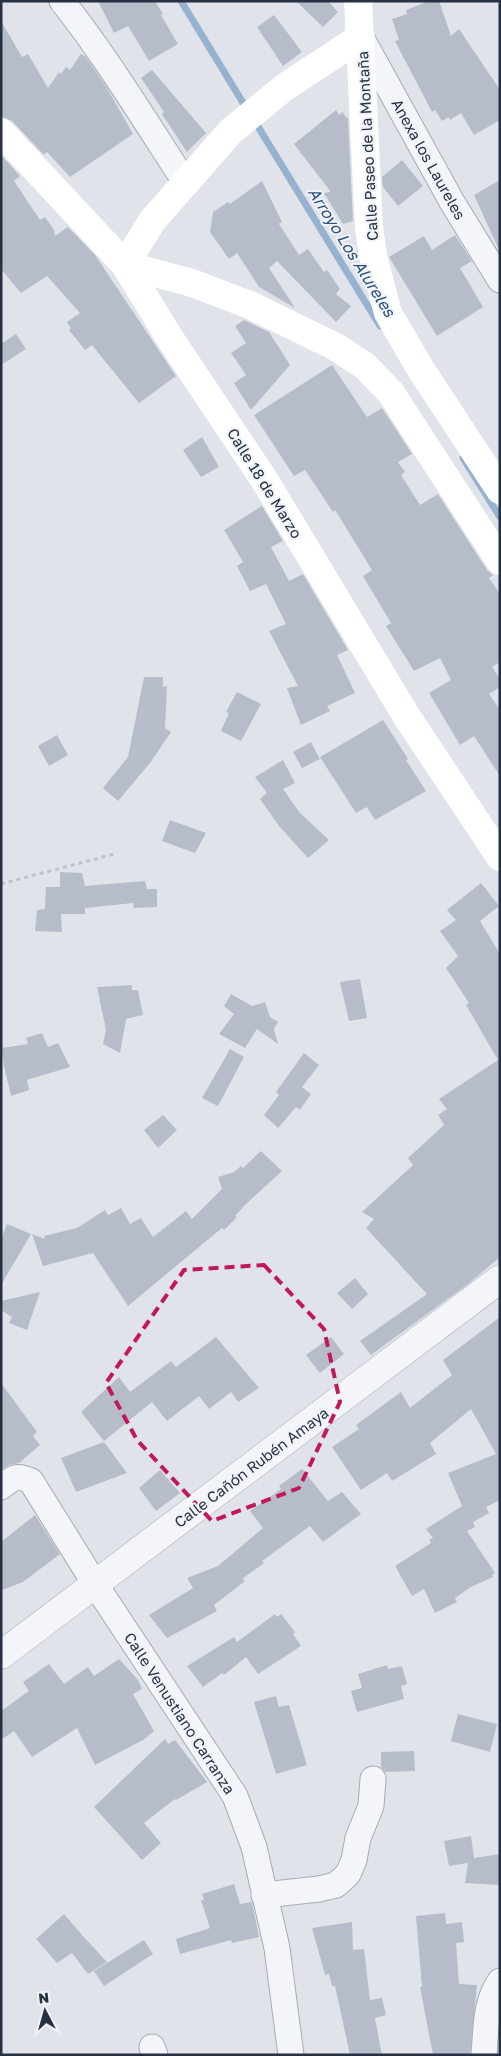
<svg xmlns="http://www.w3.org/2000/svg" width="501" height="2056" viewBox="0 0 501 2056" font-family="'Golos Text',sans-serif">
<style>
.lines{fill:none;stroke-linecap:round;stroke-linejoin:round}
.stream{stroke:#97b2ce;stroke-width:7}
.building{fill:#b7bdc8}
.minor-casing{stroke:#a5abb5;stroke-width:27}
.tertiary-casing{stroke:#a5abb5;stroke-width:29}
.path{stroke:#bec2c9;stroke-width:3;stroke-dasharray:4 4;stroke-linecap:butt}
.minor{stroke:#f3f5f8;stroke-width:25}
.tertiary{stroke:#f3f5f8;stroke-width:28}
.secondary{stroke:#fff;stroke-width:28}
.marked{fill:none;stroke:#c2185b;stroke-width:4;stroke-dasharray:10 6;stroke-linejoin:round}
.labels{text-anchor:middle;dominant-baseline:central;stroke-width:4;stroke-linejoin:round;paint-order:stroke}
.street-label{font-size:15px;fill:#273143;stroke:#f0f3f8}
.water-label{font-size:16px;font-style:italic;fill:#2d507b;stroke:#f0f3f8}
</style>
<rect width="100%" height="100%" fill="#e0e4ea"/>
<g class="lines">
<g class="stream">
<path d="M181,1L248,111"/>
<path d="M254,120L380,326"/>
<path d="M463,458L500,517"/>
</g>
</g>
<g class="building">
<path d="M98,1H155L163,14L161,15L178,44L149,61L128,26L114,33Z"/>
<path d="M296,1H328L338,12L323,27Z"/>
<path d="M429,1H439L451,36L459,29L500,90V120L474,135L461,113L450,120L449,117L442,121L435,110L432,112L395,41L399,40L392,19L407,14L406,10Z"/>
<path d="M274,15L302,52L283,66L257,27Z"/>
<path d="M1,21L22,57L28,54L48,88L59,72L61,74L66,67L70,70L81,54L86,57L107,88L133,134L70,177L47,152L44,155L12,121L1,117Z"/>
<path d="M152,70L206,133L187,152L162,114L164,112L141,78Z"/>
<path d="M336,110L339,115L342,112L348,119L353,221L343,224L324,193L331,192L294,144Z"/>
<path d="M1,155L20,176L14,181L40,220L45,217L54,230L55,236L68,227L95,255L176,376L139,403L92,345L85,350L69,330L71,328L67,322L80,313L47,276L21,293L1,269Z"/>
<path d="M402,160L423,186L398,206L383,187L382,177Z"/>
<path d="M500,180V252L474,195Z"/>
<path d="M262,181L282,222L279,224L299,255L308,249L324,272L327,270L340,289L336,294L351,306L336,322L277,261L269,268L295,308L259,287L237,253L229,259L210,232L213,212L228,202L230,204Z"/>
<path d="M455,235L472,261L460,268L483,307L437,336L389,257L424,236L432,250Z"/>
<path d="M244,320L269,332L290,365L251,410L234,383L246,375L231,353L246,343L235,326Z"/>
<path d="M16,334L26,349L1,365V344Z"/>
<path d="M332,365L367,417L382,408L412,454L398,462L405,472L401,475L420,505L438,494L487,570L493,575L489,578L500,594V662L492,667L500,679V687L489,694L500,710V776L474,736L460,745L429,693L451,680L440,658L414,671L386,626L391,623L363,576L372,570L335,510L333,512L305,470L294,476L254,415Z"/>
<path d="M202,437L219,467L201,477L183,450Z"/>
<path d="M262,506L283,541L271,547L289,581L303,574L348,650L337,655L355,693L327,706L330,711L301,725L287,688L298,686L269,631L286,624L266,584L250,591L237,566L243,562L224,530Z"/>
<path d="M144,677H163V687L167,686L165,728L171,732L150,763L118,801L103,788L128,757Z"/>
<path d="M237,692L261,704L241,741L221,731L229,713L226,712Z"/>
<path d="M383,720L408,759L406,760L426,791L375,820L367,807L356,813L320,757Z"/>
<path d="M57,735L68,755L49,766L38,746Z"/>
<path d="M311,742L320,759L302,768L293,752Z"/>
<path d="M283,760L295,783L283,789L300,813L329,840L308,858L279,826L260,799L267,793L255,777Z"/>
<path d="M170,820L206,833L195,853L162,841Z"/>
<path d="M60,872L82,873L85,886L145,881L147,889H157V907L134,908L133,903L85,908V914H61L62,932L35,931L37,910L45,909L46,887H60Z"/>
<path d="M481,883L499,906L480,921L500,954V1257L468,1284L371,1355L360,1341L427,1294L366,1228L374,1219L362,1212L413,1165L408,1158L444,1125L438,1115L447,1109L439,1099L498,1060L466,1005L469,1003L446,968L458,956L440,931L456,920L447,910Z"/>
<path d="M360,979L367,1018L349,1021L340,982Z"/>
<path d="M132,985V990H138L143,1015L126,1019L120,1053L103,1044L106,1030L97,987Z"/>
<path d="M231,994L252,1006L265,1002L270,1017L278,1022L274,1029L278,1044L257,1029L245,1048L219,1034L234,1014L224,1006Z"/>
<path d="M42,1033L48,1047L58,1043L70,1067L27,1080L29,1090L11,1096L4,1066L2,1048L28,1044L26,1038Z"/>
<path d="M230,1049L244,1057L218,1106L202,1098Z"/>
<path d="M304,1053L319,1065L302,1087L311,1094L300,1110L296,1107L278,1128L264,1115L279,1095L276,1092Z"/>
<path d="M163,1115L177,1130L158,1148L144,1130Z"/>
<path d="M261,1151L282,1171L246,1204L235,1216L237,1217L224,1230L222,1228L128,1306L93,1253L43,1266L32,1234L45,1239L44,1236L77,1228L105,1210L108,1215L121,1208L130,1224L141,1218L153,1237L186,1211L192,1219L222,1189L218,1177L234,1172L241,1166L243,1168Z"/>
<path d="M7,1224L31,1234L1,1285V1239Z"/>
<path d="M355,1278L368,1294L352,1309L337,1293Z"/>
<path d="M40,1292L27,1330L9,1323L12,1317L1,1310V1301Z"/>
<path d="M500,1317V1500L486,1507L489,1513L473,1522L475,1527L467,1531L495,1573L492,1575L493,1577L471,1587L455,1598L457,1602L435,1613L424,1589L412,1596L395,1566L431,1543L429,1540L433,1538L426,1529L462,1506L448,1473L496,1454L471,1409L430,1443L436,1454L392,1481L387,1473L361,1490L332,1447L359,1429L356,1425L401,1392L410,1408L452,1375L443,1360Z"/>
<path d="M216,1337L259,1388L238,1402L231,1392L209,1409L199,1396L167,1421L152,1402L104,1441L81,1412L119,1377L130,1392L171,1361L176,1367Z"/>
<path d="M331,1337L344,1354L320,1373L306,1355Z"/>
<path d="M1,1383L37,1432L33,1436L40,1445L19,1463L9,1465L1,1469Z"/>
<path d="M104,1442L127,1473L76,1492L61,1458Z"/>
<path d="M302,1469L328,1501L342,1492L361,1514L323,1542L310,1526L262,1561L264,1563L242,1579L245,1581L214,1605L217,1611L167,1638L149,1615L193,1588L187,1578L218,1566L263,1528L250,1511L281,1489L279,1486Z"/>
<path d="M160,1470L180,1493L156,1511L139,1488Z"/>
<path d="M35,1515L60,1554L23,1582L2,1590L1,1542Z"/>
<path d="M275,1614L277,1617L281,1614L295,1632L293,1634L301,1646L258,1674L246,1657L224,1675L222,1673L203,1687L187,1666L234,1637L237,1642Z"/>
<path d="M119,1659L138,1680L142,1689L133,1694L154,1731L143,1740L95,1765L77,1728L32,1757L14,1731L1,1740V1711L29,1691L23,1682L49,1664L64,1684L88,1667L94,1676Z"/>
<path d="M387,1665L388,1669L402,1666L407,1684L401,1686L404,1699L357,1712L351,1691L362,1688L358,1674Z"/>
<path d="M276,1696L279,1707L289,1705L307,1765L276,1774L254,1702Z"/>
<path d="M458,1714L497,1724L490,1752L451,1741Z"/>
<path d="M165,1739L168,1744L175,1740L207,1782L176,1800L175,1799L144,1823L161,1843L142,1860L94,1807Z"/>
<path d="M414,1751L415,1771L385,1772L381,1767V1752Z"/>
<path d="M471,1836L474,1858L500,1854V1885L465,1883L468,1863L449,1866L444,1841Z"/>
<path d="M234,1884L240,1904L252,1902L259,1937L232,1943L231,1940L180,1954L176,1939L210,1928L201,1900H204L202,1894Z"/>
<path d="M445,1913L446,1924L462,1922L464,1942L456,1943L459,1984L477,1985L470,2055H433L420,1987H422L416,1916Z"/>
<path d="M64,1914L82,1935L107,1962L88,1974L72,1953L57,1963L36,1939Z"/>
<path d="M352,1922L353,1950L364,1949L370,2000L382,1998L386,2015L375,2018L382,2055H350L335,1986H332L329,1974L325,1975L312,1928Z"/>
<path d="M144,1940L153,1954L104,1986L94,1971Z"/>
</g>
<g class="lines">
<defs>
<g id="minor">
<path d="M62,1C107,58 145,121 185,182"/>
<path d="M361,37L452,202L500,280"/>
<path d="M1,1487C13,1478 16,1474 31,1481L95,1584L235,1796L254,1847L277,1948L291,2055"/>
<path d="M264,1895L319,1889L336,1885L348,1874L354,1860L358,1838L371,1806L373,1779"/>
<path d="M152,2047L155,2055"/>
<path d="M484,2055C486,2030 485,2002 500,1981"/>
</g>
<path id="tertiary" d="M1,1655L500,1279"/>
</defs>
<use href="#minor" class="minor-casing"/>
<use href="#tertiary" class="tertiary-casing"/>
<path class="path" d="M1,884L114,854"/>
<use href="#minor" class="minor"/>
<use href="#tertiary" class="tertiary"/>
<g class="secondary">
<path d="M358,1L369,227L373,256L388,313L420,368L500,490"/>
<path d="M1,132L125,265L171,340L265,481L407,717L500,857"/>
<path d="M125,265L192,283L250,305L336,347L365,366L391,393L500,561"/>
<path d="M125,265L152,221L231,131L285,87L361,37"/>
</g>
</g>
<path class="marked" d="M264,1265L324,1329L340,1402L299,1488L212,1521L137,1440L106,1383L184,1270Z"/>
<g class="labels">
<g class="street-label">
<text transform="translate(367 146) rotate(-93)">Calle Paseo de la Montaña</text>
<text transform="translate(429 159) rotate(61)">Anexa los Laureles</text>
<text transform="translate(265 483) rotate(58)">Calle 18 de Marzo</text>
<text transform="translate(251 1467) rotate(-37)">Calle Cañón Rubén Amaya</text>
<text transform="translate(180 1713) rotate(57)">Calle Venustiano Carranza</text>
</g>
<g class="water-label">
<text transform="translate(352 252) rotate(58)">Arroyo Los Alureles</text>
</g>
</g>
<rect width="501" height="2056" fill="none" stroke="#273143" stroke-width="5"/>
<g transform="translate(45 2011) rotate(354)" stroke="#f0f3f8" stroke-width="4" paint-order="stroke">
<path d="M0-4L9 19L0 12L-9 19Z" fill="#273143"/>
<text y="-8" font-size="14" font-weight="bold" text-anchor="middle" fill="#273143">N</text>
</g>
</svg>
